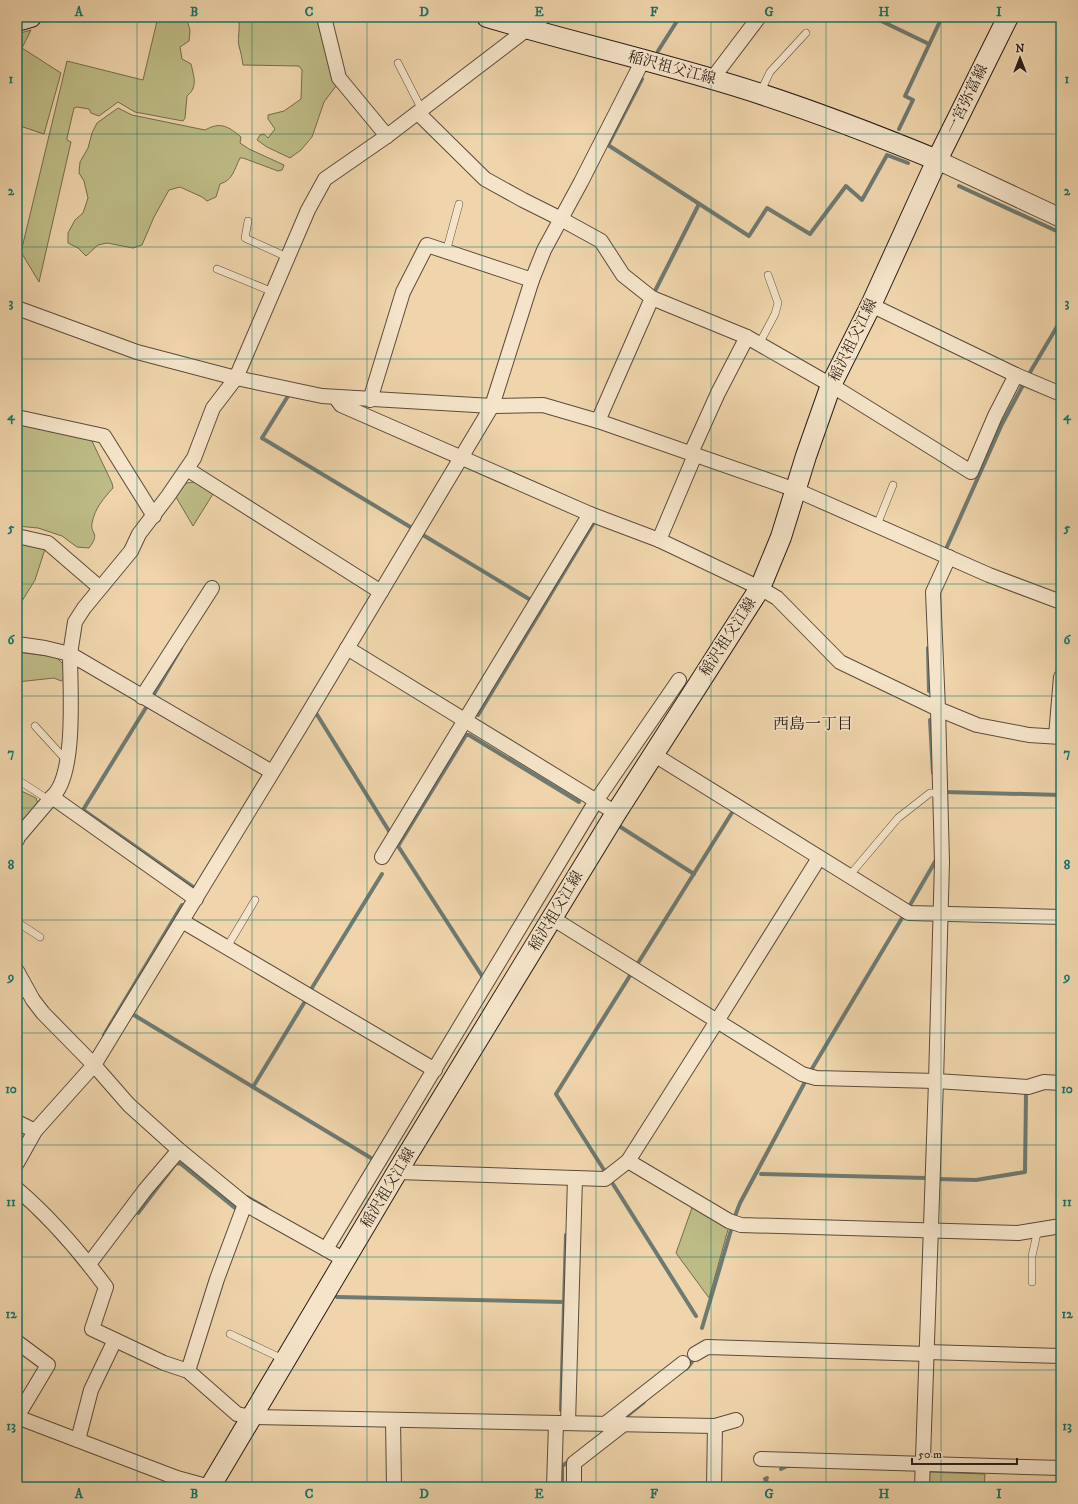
<svg xmlns="http://www.w3.org/2000/svg" width="1078" height="1504" viewBox="0 0 1078 1504" font-family="'IM FELL DW Pica','Noto Serif JP',serif">
<style>
.green{fill:#bebc86;stroke:#746c4e}
.lines{fill:none;stroke-linecap:round;stroke-linejoin:round}
.stream{stroke:#6e7a72;stroke-width:4}
.service-casing{stroke:#5c4b3c;stroke-width:8}
.minor-casing{stroke:#5c4b3c;stroke-width:16}
.tertiary-casing{stroke:#5c4b3c;stroke-width:20}
.secondary-casing{stroke:#2b1d16;stroke-width:22}
.service{stroke:#f5e4c9;stroke-width:7}
.minor{stroke:#f5e4c9;stroke-width:14}
.tertiary{stroke:#f5e4c9;stroke-width:18}
.secondary{stroke:#f5e4c9;stroke-width:20}
.grid{fill:none;stroke:#0f766e;stroke-width:1;stroke-opacity:0.55}
.labels{text-anchor:middle;dominant-baseline:central;stroke-width:3;stroke-linejoin:round;paint-order:stroke}
.street-label{font-size:15px;fill:#2b1d16;stroke:#f5e4c9}
.neighbourhood-label{font-size:16px;fill:#2b1d16;stroke:#f5e4c9}
.neatline{fill:none;stroke:#0f766e;stroke-width:1.5}
.grid-label{font-size:13px;text-anchor:middle;font-weight:bold;fill:#0f766e}
</style>
<rect width="100%" height="100%" fill="#f0d5ac"/>
<filter id="stains"><feTurbulence type="fractalNoise" baseFrequency=".005" numOctaves="4"/><feColorMatrix values="0 0 0 0 .2 0 0 0 0 .09 0 0 0 0 .02 0 0 0 .5 -.17"/></filter>
<radialGradient id="worn" r=".72"><stop offset=".6" stop-color="#630" stop-opacity="0"/><stop offset="1" stop-color="#630" stop-opacity=".3"/></radialGradient>
<g class="green">
<path d="M158,17H186L190,30L189,41L180,47L182,59L191,64C194,77 198,87 187,96L185,118L183,121L135,112L118,102L99,116L91,113L89,109L77,107L74,108L67,138V140L71,142L39,282L21,252L67,61L143,80Z"/>
<path d="M238,17H316L336,86L324,102L312,137L301,150L290,158L267,147L257,140L260,135L264,134L268,138L275,129L268,119V115L284,111L301,99L302,70L299,66L243,65C242,58 241,53 239,46C237,38 241,27 238,17Z"/>
<path d="M31,30L22,48L61,73L44,134L17,125V34Z"/>
<path d="M118,108L132,115L205,130C221,121 229,127 241,137L240,143L249,149L284,165L282,170L278,171L243,158H240C234,170 233,180 220,184L216,197L207,201L202,197L180,187L169,190L154,217L142,245L133,248L107,243L98,245L86,256L78,248L68,243V233L75,220L83,213L88,198L84,181L79,173L80,162L88,148L92,133L97,123Z"/>
<path d="M17,421L90,437L112,483L113,488C103,499 95,508 92,523C90,535 101,532 89,548L77,547L62,536L38,528L17,526Z"/>
<path d="M195,482L213,494L193,526L176,497L186,483Z"/>
<path d="M17,542L45,549L35,580L17,609Z"/>
<path d="M17,652L56,657L63,664L64,679L61,681L54,678L17,682Z"/>
<path d="M17,789L36,798L38,804L23,823L17,827Z"/>
<path d="M693,1205L729,1226L709,1298L676,1253Z"/>
<path d="M928,1472L985,1474L984,1487H927Z"/>
<rect x="399" y="1484" width="69" height="3"/>
</g>
<g class="lines">
<g class="stream">
<path d="M873,17L929,44"/>
<path d="M658,51L679,18L677,17"/>
<path d="M642,79L608,145L749,236L767,208L810,234L846,186L862,200L887,155L908,163"/>
<path d="M899,129L913,100L905,96L942,17"/>
<path d="M959,186L1061,233"/>
<path d="M656,289L699,204"/>
<path d="M1029,374L1061,320"/>
<path d="M288,396L262,438L412,528"/>
<path d="M423,535L529,599"/>
<path d="M946,549L1002,424L1023,385"/>
<path d="M928,648L929,691"/>
<path d="M154,694L181,648"/>
<path d="M147,706L83,810L193,887"/>
<path d="M316,713L389,831"/>
<path d="M478,715L593,524"/>
<path d="M930,720L933,773"/>
<path d="M945,792L1061,795"/>
<path d="M619,826L694,874"/>
<path d="M910,905L936,860"/>
<path d="M638,963L733,811"/>
<path d="M482,976L398,846L466,735H469L579,802"/>
<path d="M310,991L382,874"/>
<path d="M134,1015L253,1087L304,1003"/>
<path d="M104,1035L182,905"/>
<path d="M810,1072L902,918"/>
<path d="M253,1087L371,1158"/>
<path d="M604,1170L556,1094L631,974"/>
<path d="M761,1174L926,1178"/>
<path d="M937,1179L976,1180L1025,1172L1026,1094"/>
<path d="M613,1184L696,1316"/>
<path d="M247,1197L266,1208"/>
<path d="M138,1213L176,1163L181,1164L235,1208"/>
<path d="M735,1216L740,1203L805,1082"/>
<path d="M337,1297L564,1302"/>
<path d="M702,1328L731,1230"/>
<path d="M686,1369L692,1362"/>
<path d="M561,1410L566,1235"/>
<path d="M628,1415L644,1402"/>
<path d="M781,1469L787,1466H790"/>
<path d="M767,1478L765,1479L770,1487"/>
<path d="M562,1487V1466L571,1460"/>
</g>
<defs>
<g id="service">
<path d="M398,63L422,110"/>
<path d="M760,93L770,72L806,33"/>
<path d="M248,221L245,238L287,257"/>
<path d="M446,252L459,204"/>
<path d="M217,269L273,292"/>
<path d="M759,344L775,314L778,303L768,275"/>
<path d="M877,525L893,485"/>
<path d="M35,726L66,760"/>
<path d="M18,780L49,800"/>
<path d="M849,876L898,818L930,793H940"/>
<path d="M17,922L40,937"/>
<path d="M227,947L255,900"/>
<path d="M17,999L27,988"/>
<path d="M1032,1282V1256L1038,1229"/>
<path d="M230,1334L285,1360"/>
</g>
<g id="minor">
<path d="M324,17L339,78L387,136"/>
<path d="M712,79L759,17"/>
<path d="M418,113L485,179L523,200L561,219L601,241L623,275L652,298L598,421"/>
<path d="M652,298L747,337L831,385L971,472L995,416L1016,375"/>
<path d="M871,305L1016,375L1061,394"/>
<path d="M17,308L137,352L236,378L322,396L492,406L543,405L598,421L796,490L989,575L1061,602"/>
<path d="M336,398L341,405L590,514L659,540L760,588L777,598L840,662L938,709L977,725L1029,735L1061,737"/>
<path d="M370,400L403,292L427,245L532,280"/>
<path d="M17,417L104,436L154,516"/>
<path d="M691,453L718,393L747,337"/>
<path d="M187,469L381,592"/>
<path d="M17,536L48,543L99,587"/>
<path d="M659,540L695,455"/>
<path d="M17,644L45,648L70,654L75,622L84,608L131,551L139,534L168,496L194,458L213,408L236,378L308,210L325,179L387,136L543,17"/>
<path d="M347,648L616,813"/>
<path d="M142,697L212,588"/>
<path d="M1056,736L1061,677"/>
<path d="M653,754L909,913L1061,917"/>
<path d="M52,797L196,899"/>
<path d="M17,840L18,837L52,797C77,775 70,687 70,654L272,772"/>
<path d="M382,857L590,514"/>
<path d="M552,918L802,1074L816,1078L936,1081L1028,1087L1044,1082L1061,1083"/>
<path d="M182,921L435,1070"/>
<path d="M17,971L33,1000L43,1013L94,1065L129,1105L179,1150L245,1204L345,1260"/>
<path d="M17,1122L35,1131"/>
<path d="M628,1161L729,1221L741,1225L1018,1233L1061,1226"/>
<path d="M17,1163L35,1131L94,1065L300,727L492,406L532,280L544,250L581,182L643,60"/>
<path d="M397,1172L605,1179L628,1161L717,1021L819,858"/>
<path d="M17,1189C51,1218 80,1252 106,1287L92,1329L164,1363L188,1371L237,1414L251,1417L715,1426L736,1420"/>
<path d="M326,1249L596,801L679,680"/>
<path d="M89,1264L145,1190L179,1150"/>
<path d="M17,1342L48,1365L17,1417"/>
<path d="M927,1352L1061,1356"/>
<path d="M695,1354L707,1347L927,1354"/>
<path d="M188,1371L217,1279L245,1204"/>
<path d="M17,1417L177,1478L210,1487"/>
<path d="M393,1420L394,1487"/>
<path d="M568,1423L575,1178"/>
<path d="M605,1424L683,1363"/>
<path d="M78,1440L91,1390L115,1340"/>
<path d="M761,1459L1061,1468"/>
<path d="M554,1487L556,1423"/>
<path d="M574,1487V1463L624,1424"/>
<path d="M714,1487L715,1426"/>
<path d="M922,1487L936,1081L942,862L938,709L933,592L949,557"/>
</g>
<path id="tertiary" d="M937,160L1061,218"/>
<g id="secondary">
<path d="M487,17C561,39 637,57 712,79C789,101 864,130 937,160"/>
<path d="M17,21L31,17"/>
<path d="M210,1487L397,1172L616,813L760,588L781,537L806,456L831,385L871,305L937,160L1008,17"/>
</g>
</defs>
<use href="#service" class="service-casing"/>
<use href="#minor" class="minor-casing"/>
<use href="#tertiary" class="tertiary-casing"/>
<use href="#secondary" class="secondary-casing"/>
<use href="#service" class="service"/>
<use href="#minor" class="minor"/>
<use href="#tertiary" class="tertiary"/>
<use href="#secondary" class="secondary"/>
</g>
<path class="grid" d="M137,17V1487M252,17V1487M367,17V1487M482,17V1487M596,17V1487M711,17V1487M826,17V1487M941,17V1487M17,134H1061M17,247H1061M17,359H1061M17,471H1061M17,584H1061M17,696H1061M17,808H1061M17,920H1061M17,1033H1061M17,1145H1061M17,1257H1061M17,1370H1061"/>
<g class="labels">
<g class="street-label">
<text transform="translate(672 68) rotate(15)">稲沢祖父江線</text>
<text transform="translate(967 99) rotate(-64)">一宮弥富線</text>
<text transform="translate(853 340) rotate(-64)">稲沢祖父江線</text>
<text transform="translate(728 637) rotate(-57)">稲沢祖父江線</text>
<text transform="translate(556 911) rotate(-59)">稲沢祖父江線</text>
<text transform="translate(388 1188) rotate(-59)">稲沢祖父江線</text>
</g>
<g class="neighbourhood-label">
<text x="813" y="724">西島一丁目</text>
</g>
</g>
<rect width="1078" height="1504" fill="none" stroke="#f0d5ac" stroke-width="44"/>
<g transform="translate(1020 58)" stroke="#f5e4c9" stroke-width="3" paint-order="stroke">
<path d="M0-3L7 15L0 10L-7 15Z" fill="#2b1d16"/>
<text y="-6" font-size="11" font-weight="bold" text-anchor="middle" fill="#2b1d16">N</text>
</g>
<path d="M912 1458v6h105v-6" fill="none" stroke="#2b1d16" stroke-width="2"/>
<text x="918" y="1458" font-size="12" fill="#2b1d16" stroke="#f5e4c9" stroke-width="3" paint-order="stroke">50 m</text>
<rect x="22" y="22" width="1034" height="1460" class="neatline"/>
<g class="grid-label">
<text x="79" y="16">A</text>
<text x="194" y="16">B</text>
<text x="309" y="16">C</text>
<text x="424" y="16">D</text>
<text x="539" y="16">E</text>
<text x="654" y="16">F</text>
<text x="769" y="16">G</text>
<text x="884" y="16">H</text>
<text x="999" y="16">I</text>
<text x="11" y="83">1</text>
<text x="1067" y="83">1</text>
<text x="11" y="195">2</text>
<text x="1067" y="195">2</text>
<text x="11" y="307">3</text>
<text x="1067" y="307">3</text>
<text x="11" y="420">4</text>
<text x="1067" y="420">4</text>
<text x="11" y="532">5</text>
<text x="1067" y="532">5</text>
<text x="11" y="644">6</text>
<text x="1067" y="644">6</text>
<text x="11" y="757">7</text>
<text x="1067" y="757">7</text>
<text x="11" y="869">8</text>
<text x="1067" y="869">8</text>
<text x="11" y="981">9</text>
<text x="1067" y="981">9</text>
<text x="11" y="1093">10</text>
<text x="1067" y="1093">10</text>
<text x="11" y="1206">11</text>
<text x="1067" y="1206">11</text>
<text x="11" y="1318">12</text>
<text x="1067" y="1318">12</text>
<text x="11" y="1430">13</text>
<text x="1067" y="1430">13</text>
<text x="79" y="1498">A</text>
<text x="194" y="1498">B</text>
<text x="309" y="1498">C</text>
<text x="424" y="1498">D</text>
<text x="539" y="1498">E</text>
<text x="654" y="1498">F</text>
<text x="769" y="1498">G</text>
<text x="884" y="1498">H</text>
<text x="999" y="1498">I</text>
</g>
<rect width="100%" height="100%" filter="url(#stains)"/>
<rect width="100%" height="100%" fill="url(#worn)"/>
</svg>
